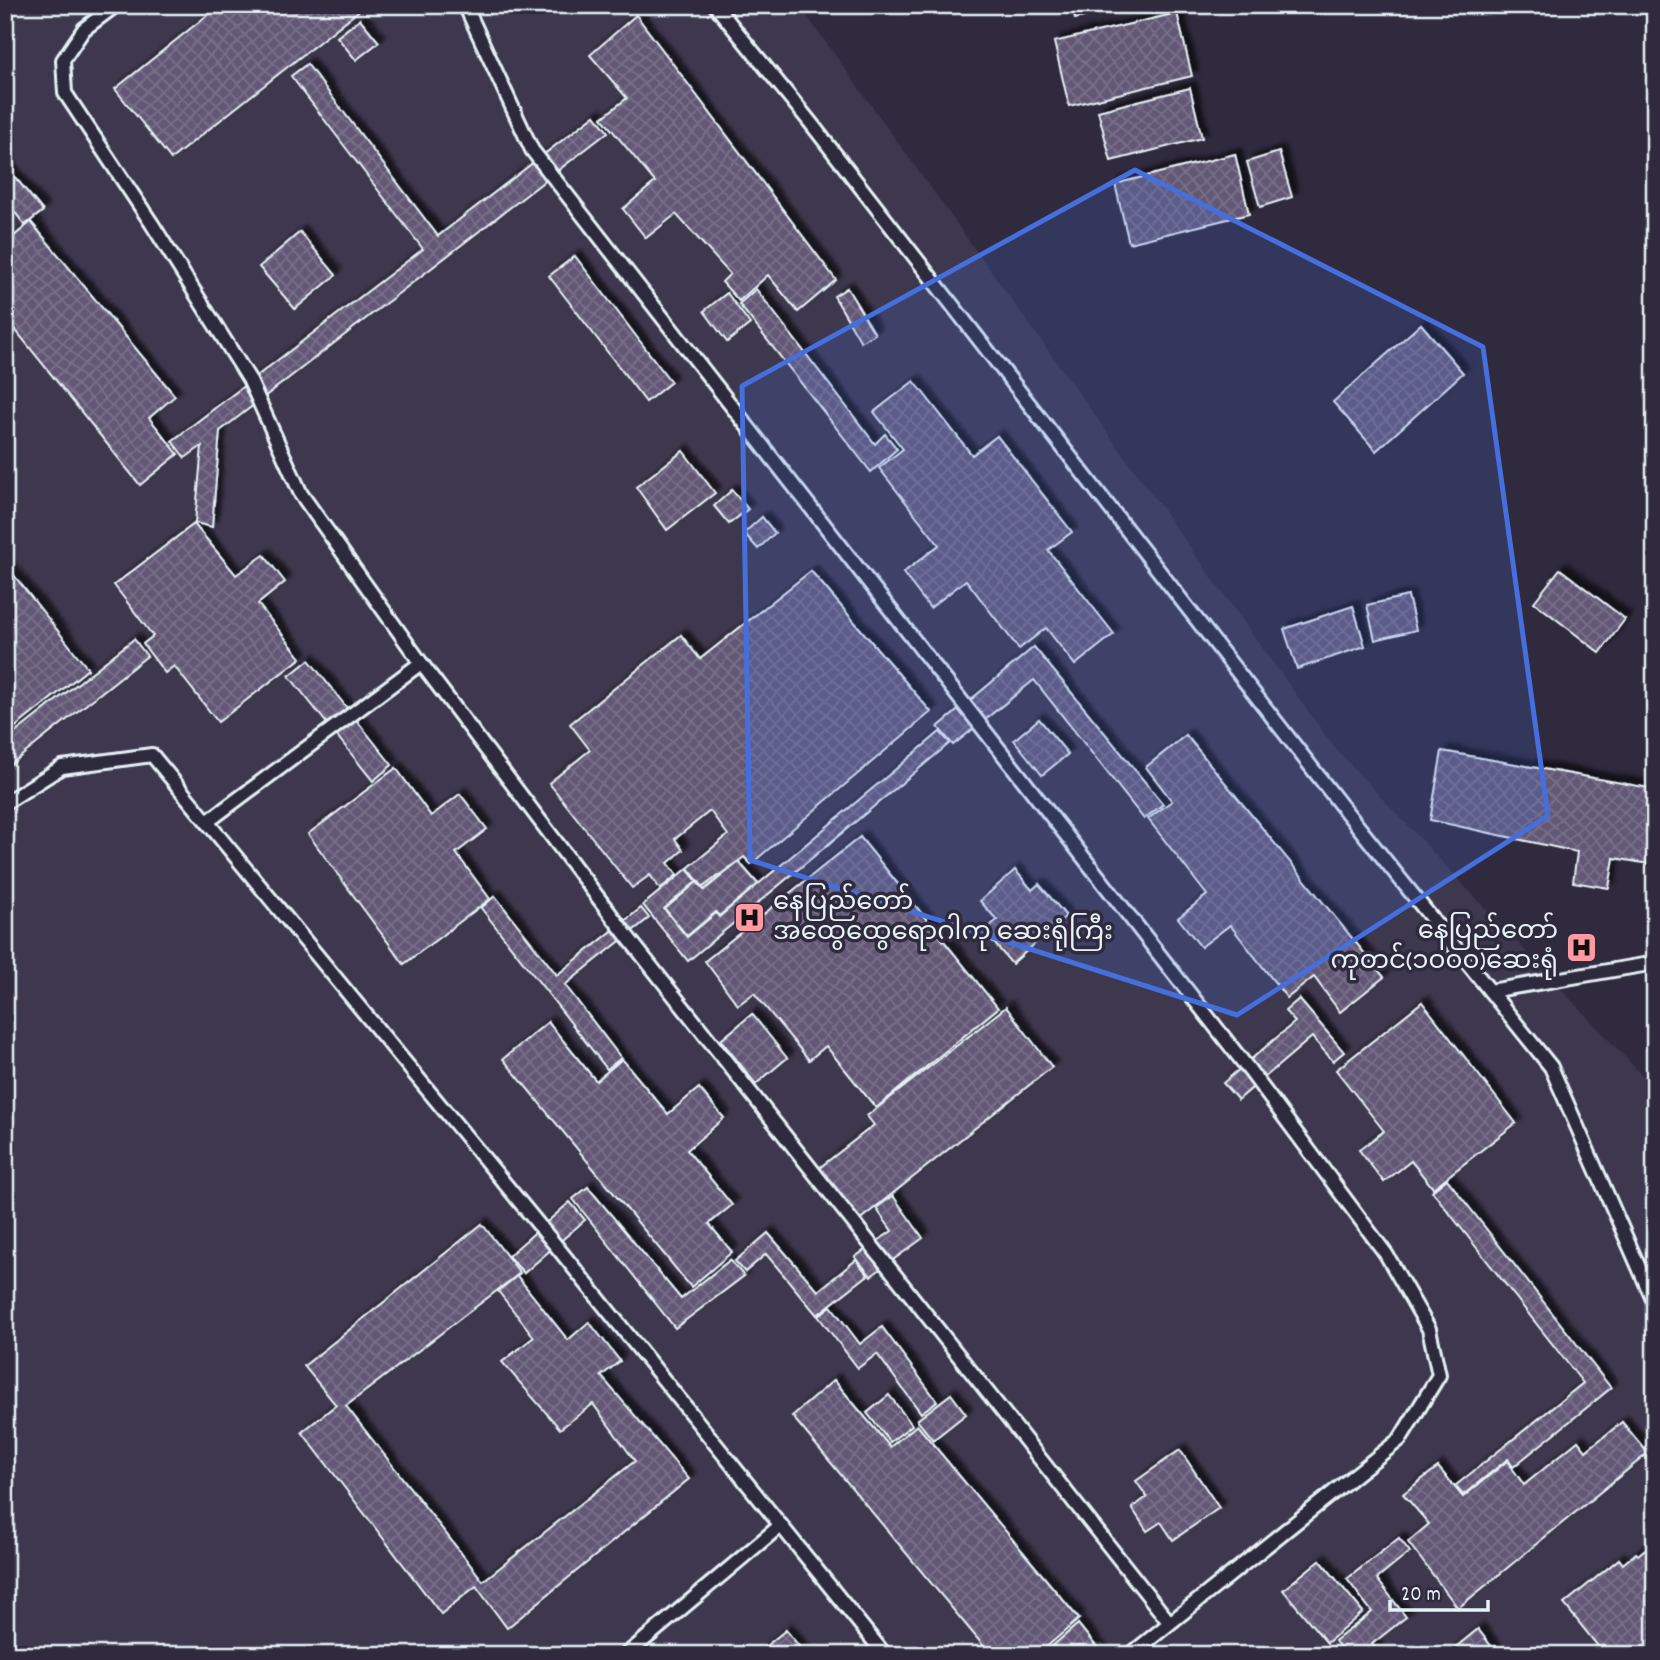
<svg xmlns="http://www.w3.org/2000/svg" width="1660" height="1660" viewBox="0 0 1660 1660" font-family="Dekko,'Noto Sans Myanmar',sans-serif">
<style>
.built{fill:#3e384e}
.building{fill:url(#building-cross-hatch);stroke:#e8f1f8;stroke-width:2;filter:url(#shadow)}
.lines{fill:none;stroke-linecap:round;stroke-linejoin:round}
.service-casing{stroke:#e8f1f8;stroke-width:18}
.service{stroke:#2f2a3d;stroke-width:12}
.marked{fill:#466fde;fill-opacity:0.2;stroke:#466fde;stroke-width:5;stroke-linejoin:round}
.labels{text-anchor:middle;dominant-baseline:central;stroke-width:7;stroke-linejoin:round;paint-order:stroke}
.poi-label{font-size:26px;fill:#e8f1f8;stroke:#2f2a3d;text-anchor:start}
</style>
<defs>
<pattern id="building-cross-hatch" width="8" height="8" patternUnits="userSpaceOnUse" patternTransform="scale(1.75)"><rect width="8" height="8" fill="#625874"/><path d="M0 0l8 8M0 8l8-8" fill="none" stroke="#787089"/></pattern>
<filter id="shadow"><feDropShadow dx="6" dy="-6" stdDeviation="2" flood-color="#0009"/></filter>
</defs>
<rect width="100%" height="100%" fill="#2f2a3d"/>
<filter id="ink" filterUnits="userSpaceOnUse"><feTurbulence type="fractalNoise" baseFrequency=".0143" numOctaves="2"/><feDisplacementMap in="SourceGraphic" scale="14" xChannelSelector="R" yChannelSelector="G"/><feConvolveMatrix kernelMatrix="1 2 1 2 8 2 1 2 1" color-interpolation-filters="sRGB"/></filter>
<g filter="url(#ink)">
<path class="built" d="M5,5H799L1333,746L1655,1089V1655H5Z"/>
<g class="building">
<path d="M220,5H366L171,159L115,89Z"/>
<path d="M1072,5H1137L1075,19Z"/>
<path d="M1177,13L1192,76L1069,106L1054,42Z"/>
<path d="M636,15L836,280L798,312L768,275L739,301L722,282L730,274L676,214L646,238L623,209L655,182L602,118L627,98L590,55Z"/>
<path d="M360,19L379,42L356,60L337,37Z"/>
<path d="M307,64L438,236L595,115L608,132L220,431L212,527L195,523L202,446L185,458L172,441L423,249L291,76Z"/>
<path d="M1190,88L1202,138L1111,161L1098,111Z"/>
<path d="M1279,152L1292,197L1260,207L1247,162Z"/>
<path d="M1235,154L1249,214L1129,243L1115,184Z"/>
<path d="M5,165L43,211L25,225L5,200Z"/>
<path d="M31,222L175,396L149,418L178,454L140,485L5,317V238L8,241Z"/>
<path d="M300,232L336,275L295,309L259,267Z"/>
<path d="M575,256L671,382L646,402L549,276Z"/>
<path d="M847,288L875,334L861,342L834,296Z"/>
<path d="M756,289L875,444L885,434L897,449L871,472L739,304Z"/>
<path d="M727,293L750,324L727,342L704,311Z"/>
<path d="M1421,324L1463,373L1376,451L1333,402Z"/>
<path d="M914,381L972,455L997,436L1072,532L1048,550L1114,634L1075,665L1046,628L1019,649L966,580L930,608L903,573L939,545L879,468L903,449L874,412Z"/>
<path d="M683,451L715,493L667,530L636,487Z"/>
<path d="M732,490L748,509L729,524L714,506Z"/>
<path d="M762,517L775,533L758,549L744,533Z"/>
<path d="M194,524L236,575L264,555L285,582L258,604L301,658L218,722L174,666L165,673L143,644L153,636L114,585Z"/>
<path d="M5,564L88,669L8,733L5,729Z"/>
<path d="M1560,569L1625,619L1600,653L1534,602Z"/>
<path d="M811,571L931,712L751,864L744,857L703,887L688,868L728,835L710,811L675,839L683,850L668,863L677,875L660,889L650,875L632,888L549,783L590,750L570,724L681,635L700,659Z"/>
<path d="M1408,596L1416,630L1375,640L1367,605Z"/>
<path d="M1353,606L1365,646L1297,669L1284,629Z"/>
<path d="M134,639L147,656L5,769V741Z"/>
<path d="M1034,647L1163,804L1144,819L1034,680L953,745L938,727Z"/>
<path d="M309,660L392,765L373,781L289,676Z"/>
<path d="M1039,719L1068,754L1042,775L1014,740Z"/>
<path d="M940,732L950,743L688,961L643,905L687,869L697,881L664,909L687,937L716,913L719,917Z"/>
<path d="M1186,735L1384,977L1340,1012L1314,977L1287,998L1230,925L1201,947L1178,918L1207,895L1148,819L1172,801L1146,767Z"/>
<path d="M1442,751L1655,789V865L1614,858L1609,888L1573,882L1577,852L1430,820Z"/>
<path d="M396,768L431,816L460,794L487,829L456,853L490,899L404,964L308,834Z"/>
<path d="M860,837L998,1008L876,1108L826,1046L809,1060L754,993L738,1005L705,961Z"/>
<path d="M739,862L758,884L719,916L716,912L687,936L665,909L697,882L704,890Z"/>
<path d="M1015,870L1032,890L1039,884L1066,916L1012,964L984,931L997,920L980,901Z"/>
<path d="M495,896L557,975L641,908L649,918L565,985L621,1058L607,1069L481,908Z"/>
<path d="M1299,999L1344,1052L1333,1061L1312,1037L1238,1100L1223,1083L1295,1022L1285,1011Z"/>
<path d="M1422,1002L1516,1123L1433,1188L1411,1161L1384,1182L1359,1150L1384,1131L1336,1070Z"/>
<path d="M1006,1007L1052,1067L858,1221L818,1169L874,1125L867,1116Z"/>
<path d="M752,1014L787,1058L756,1084L721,1040Z"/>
<path d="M548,1022L596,1081L622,1059L668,1114L699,1088L724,1118L687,1150L732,1205L709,1224L732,1252L691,1287L503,1059Z"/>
<path d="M1447,1179L1611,1388L1513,1467L1508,1459L1463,1495L1455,1486L1583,1383L1432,1191Z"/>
<path d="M588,1187L681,1299L730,1260L744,1276L675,1328L573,1199Z"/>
<path d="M893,1196L923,1238L871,1276L855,1257L892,1231L876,1208Z"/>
<path d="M570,1202L585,1220L524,1273L508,1256Z"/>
<path d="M482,1224L520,1273L346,1406L483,1581L635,1461L593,1404L560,1429L502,1362L534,1337L498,1291L517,1276L568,1340L589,1322L620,1361L601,1376L689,1479L507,1628L476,1586L441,1614L302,1432L336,1405L304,1366Z"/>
<path d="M768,1233L818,1291L856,1260L868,1275L817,1315L766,1254L745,1272L735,1261Z"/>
<path d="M831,1306L860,1344L882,1327L937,1401L921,1413L877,1354L858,1368L818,1316Z"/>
<path d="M834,1380L890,1447L917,1425L1079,1619L1037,1655H991L792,1416Z"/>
<path d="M951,1394L966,1414L933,1440L917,1420Z"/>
<path d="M889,1395L912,1425L890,1442L867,1413Z"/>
<path d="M1622,1422L1648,1453L1458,1608L1408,1542L1429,1524L1403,1494L1438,1467L1463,1497L1507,1461L1524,1485L1578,1441L1586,1451Z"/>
<path d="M1180,1450L1219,1508L1173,1540L1161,1522L1147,1531L1132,1508L1147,1497L1136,1481Z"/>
<path d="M1399,1538L1410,1552L1377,1579L1406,1617L1372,1644L1380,1655H1346L1335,1641L1372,1612L1347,1579Z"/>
<path d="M1653,1543L1655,1544V1652L1651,1655H1605L1564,1604L1619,1559L1623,1564L1636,1553L1638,1555Z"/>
<path d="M1320,1560L1363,1612L1327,1643L1283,1590Z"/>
<path d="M1078,1624L1103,1655H1078L1076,1652L1072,1655H1042Z"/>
<path d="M1478,1629L1498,1655H1446Z"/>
<path d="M786,1630L806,1655H755Z"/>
</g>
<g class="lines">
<defs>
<g id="service">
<path d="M116,5L84,29L63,60L65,93L152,224L249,379L301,494L421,663L627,936L1169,1622"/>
<path d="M465,5L532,150L1250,1071L1386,1254L1429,1329L1439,1375L1400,1439L1130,1655"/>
<path d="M715,5L810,122L1340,804L1551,1067L1655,1304"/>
<path d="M5,803L62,767L152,755L557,1247L885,1655"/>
<path d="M207,822L421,663"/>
<path d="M1490,991L1655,963"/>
<path d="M626,1655L781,1525"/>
</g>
</defs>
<use href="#service" class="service-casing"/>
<use href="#service" class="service"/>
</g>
</g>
<path class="marked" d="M1135,170L1483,347L1548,816L1237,1015L750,860L742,386Z"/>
<defs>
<symbol id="hospital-square" viewBox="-11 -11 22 22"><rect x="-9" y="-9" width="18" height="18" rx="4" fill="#ff9aa2" stroke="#2f2a3d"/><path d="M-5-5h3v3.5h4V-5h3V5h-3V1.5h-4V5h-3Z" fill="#111"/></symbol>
</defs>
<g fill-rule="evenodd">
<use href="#hospital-square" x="732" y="900" width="35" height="35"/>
<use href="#hospital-square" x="1564" y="930" width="35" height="35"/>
</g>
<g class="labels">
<g class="poi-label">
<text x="773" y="903">နေပြည်တော်<tspan x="773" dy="30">အထွေထွေရောဂါကု ဆေးရုံကြီး</tspan></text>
<text x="1558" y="932" text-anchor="end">နေပြည်တော်<tspan x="1558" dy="30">ကုတင်(၁၀၀၀)ဆေးရုံ</tspan></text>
</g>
</g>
<rect width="1660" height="1660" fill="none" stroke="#2f2a3d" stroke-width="28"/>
<rect x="14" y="14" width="1632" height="1632" fill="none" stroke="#e8f1f8" stroke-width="2.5" filter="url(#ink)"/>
<path d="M1390 1600v10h98v-10" fill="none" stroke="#e8f1f8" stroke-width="3.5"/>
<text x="1401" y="1600" font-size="21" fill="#e8f1f8" stroke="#2f2a3d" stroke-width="5" paint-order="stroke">20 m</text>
</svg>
